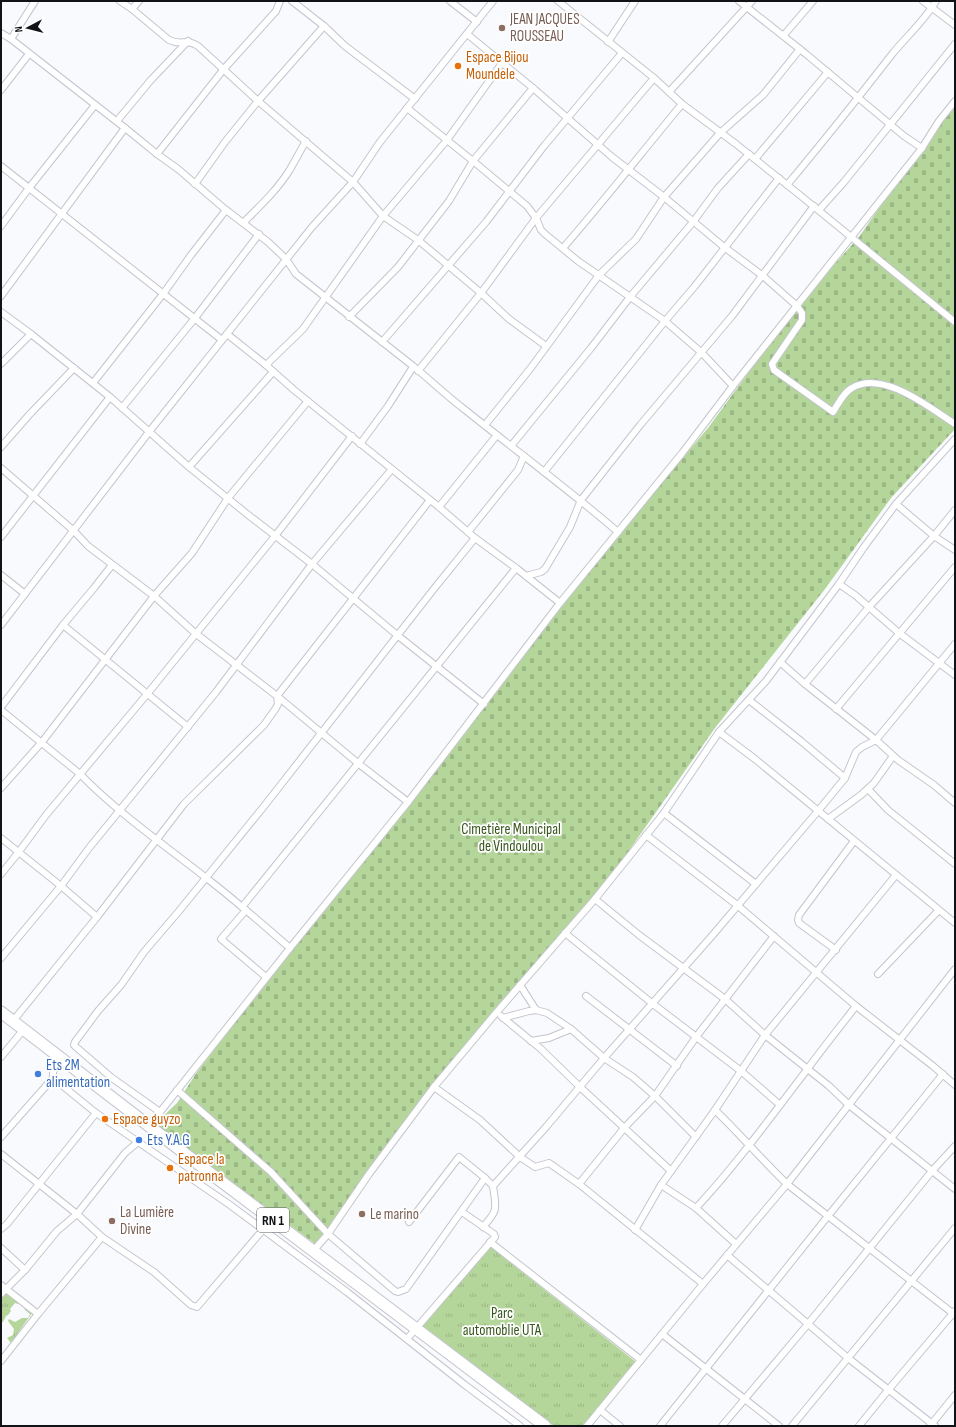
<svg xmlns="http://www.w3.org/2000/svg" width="956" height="1427" viewBox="0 0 956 1427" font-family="'Sofia Sans Condensed',sans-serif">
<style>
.grass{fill:url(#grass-tufts)}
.cemetery{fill:url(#cemetery-stones)}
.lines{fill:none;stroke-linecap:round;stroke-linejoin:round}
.street-casing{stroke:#c4c5ce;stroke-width:8}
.highway-casing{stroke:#c4c5ce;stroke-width:13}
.street{stroke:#fff;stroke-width:6}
.highway{stroke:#fff;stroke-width:11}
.education-dot{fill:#8d6e63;stroke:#fff;stroke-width:1.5}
.food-dot{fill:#e8710a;stroke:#fff;stroke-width:1.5}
.shop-dot{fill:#3f7fe0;stroke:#fff;stroke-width:1.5}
.labels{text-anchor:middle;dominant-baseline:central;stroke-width:3.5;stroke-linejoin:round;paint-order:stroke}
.shield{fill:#fff;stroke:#595a5c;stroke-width:1}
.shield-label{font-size:14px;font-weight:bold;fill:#121316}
.education-label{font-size:15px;fill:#785e54;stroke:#fff;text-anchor:start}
.food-label{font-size:15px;fill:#c56008;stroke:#fff;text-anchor:start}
.park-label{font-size:15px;fill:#38561c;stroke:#fff}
.shop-label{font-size:15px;fill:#366cbe;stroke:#fff;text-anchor:start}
</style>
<defs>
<pattern id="grass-tufts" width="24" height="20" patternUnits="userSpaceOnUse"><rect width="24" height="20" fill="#b4d69a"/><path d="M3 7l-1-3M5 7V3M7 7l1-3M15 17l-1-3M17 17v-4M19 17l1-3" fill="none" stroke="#9ab784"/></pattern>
<pattern id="cemetery-stones" width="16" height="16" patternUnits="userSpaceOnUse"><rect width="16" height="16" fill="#b4d69a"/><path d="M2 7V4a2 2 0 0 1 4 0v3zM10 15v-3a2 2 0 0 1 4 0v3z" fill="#9ab784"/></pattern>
</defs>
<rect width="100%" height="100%" fill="#f9fafd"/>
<g class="grass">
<path d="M488,1245L636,1362L582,1426H554L422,1326Z"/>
<path d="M6,1291L18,1300V1304L15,1303L10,1309L11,1311L8,1315L6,1316L3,1322H1V1297Z"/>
<path d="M26,1306L32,1313L11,1343L7,1338L13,1335L14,1329L8,1321L9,1319L15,1322L22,1318H28L30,1314L25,1310L24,1307Z"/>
</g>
<path class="cemetery" d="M955,105V429L891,498L825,589L715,728L595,899L434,1087L318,1246L154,1125L177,1103L195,1075L306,928L444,755L560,603L708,428L797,306L859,237L939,121Z"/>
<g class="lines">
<defs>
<g id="street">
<path d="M120,1L132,9L169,40C181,46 186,38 198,46L258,101L353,182L383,216L418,240L481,293L509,319L546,346"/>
<path d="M292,1L324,26L345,46L415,99"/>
<path d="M450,1L477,22"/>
<path d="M558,1L654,78L682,104L736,144L801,196L955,322"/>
<path d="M739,1L806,54L904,136L922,148"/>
<path d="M923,1L955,25"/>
<path d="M132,9L139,1"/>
<path d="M1,33L11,39L125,128L157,154L178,169L226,210L268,242L286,259L296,274C335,305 374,335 413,366C430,380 446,395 464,409C515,450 568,489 618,532"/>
<path d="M467,34L533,88L612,157L664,197L724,247L763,276L797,306L802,313V320L772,364L774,370L833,412C838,404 844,392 852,388C882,369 930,408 955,424"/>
<path d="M784,35L813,1"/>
<path d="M11,39L35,1"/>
<path d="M608,42L635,1"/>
<path d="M1,90L29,54"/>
<path d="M669,92L752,1"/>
<path d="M407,108L473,161L527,206L536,218L541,230L545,234L578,261L665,321L702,353L733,386"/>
<path d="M117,121L150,81L188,41"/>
<path d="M157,154L223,70L276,11L280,1"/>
<path d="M755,159L828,72"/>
<path d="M1,166L222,340"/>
<path d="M195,184L225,142L258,101L324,26"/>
<path d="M787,185C823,142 858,98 893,53C907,36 925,20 936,1"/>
<path d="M819,210L844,182L955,44"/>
<path d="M244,222C260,206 277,190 289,171C295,161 300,151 306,141"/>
<path d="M1,226L29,188L95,105"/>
<path d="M563,248C604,201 642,152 682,104"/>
<path d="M1,296L125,128"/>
<path d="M1,312L31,334L110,397L189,467L247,514L312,564L397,635L484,704"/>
<path d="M349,317L398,267L449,201L473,161L533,88"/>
<path d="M227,334L266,365L294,390L439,507L475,538L516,568L560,603"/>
<path d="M382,342L486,222L544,146L622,53"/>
<path d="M1,364L31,334"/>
<path d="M266,365L303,329L383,216L447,140L502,63"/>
<path d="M418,371L481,293L536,218L654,78"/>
<path d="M93,383L163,294L191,255L226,210"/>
<path d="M122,408L195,318L259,234"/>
<path d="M485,425L530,369L599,275L636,239L664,197L720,133L763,95L800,49"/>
<path d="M360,444L388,406L413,367"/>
<path d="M511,446L591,348L630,297L693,222L718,188L749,154"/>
<path d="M1,447L29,415L74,368"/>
<path d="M189,467L273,372"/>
<path d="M1,468L74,531L88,546L154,596L195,633L277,696L359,764L408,802"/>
<path d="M544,472L665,321L695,286L779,178"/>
<path d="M896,504L934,536L955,550"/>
<path d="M439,507L497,435"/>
<path d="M468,532L518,470L524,456"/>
<path d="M1,537L110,397"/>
<path d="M1,575L25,594"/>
<path d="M526,576L541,572L545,569L570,527L581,500L641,424L732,316L814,206"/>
<path d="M839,584L855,595L899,633L955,675"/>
<path d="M1,625L149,432L312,227L353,182L380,142L493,1"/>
<path d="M63,625L188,727"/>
<path d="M780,662L805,684L876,740L898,760L934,785L955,803"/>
<path d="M805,684L869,607L934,536L955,510"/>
<path d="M749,700L801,741L845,778"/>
<path d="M1,707L63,625L94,588L112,565"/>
<path d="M836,709L955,567"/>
<path d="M1,710L80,774C118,813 163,844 205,877C234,899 262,924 290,948"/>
<path d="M719,732L755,759L955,923"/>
<path d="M1,788L42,742L154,596L192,553L228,498L308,401"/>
<path d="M868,789L888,810L955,864"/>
<path d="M664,813L756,884"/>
<path d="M828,819L861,795L874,783L893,756"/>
<path d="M646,835L737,905L856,1006L933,1066L955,1085"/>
<path d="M1,838L61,886L97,917"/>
<path d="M1,874L18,853L46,815L148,693L275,536L352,436"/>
<path d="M595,899L639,935L725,999L765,1035L829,1086L849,1105L955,1189"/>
<path d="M242,907L516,568"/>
<path d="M246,910L221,939L266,977"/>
<path d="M565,933L653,1004L741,1071L780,1105"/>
<path d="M836,950L799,923L798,920L799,915L854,841"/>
<path d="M1,958L61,886L89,848L216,692L312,564L392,469"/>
<path d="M878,974L938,911"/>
<path d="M520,985L536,1010"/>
<path d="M586,996L677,1066"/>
<path d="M501,1016L541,1049L580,1087L671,1171"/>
<path d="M503,1018L529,1011L536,1010L547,1013L571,1029L604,1058L633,1077L655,1096L696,1137"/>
<path d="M13,1021L97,917L184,804L264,725L276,708L278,704L277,696L430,500"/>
<path d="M531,1041L549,1038L571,1029"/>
<path d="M1,1057L24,1029"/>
<path d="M53,1078L96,1113L230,1205L347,1292L465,1385L520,1426"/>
<path d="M434,1087L480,1120L520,1157L535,1167L549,1163L579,1184L703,1284"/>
<path d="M177,1090L271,1172L328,1234L395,1291L398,1292L406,1289L485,1178"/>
<path d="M715,1110C740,1134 762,1160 787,1184L955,1315"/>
<path d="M160,1112L112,1078L76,1047L74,1045L75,1042L98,1011L121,985L144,952L179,911L265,805L433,590L475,538"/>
<path d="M149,1126L290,948L408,802L560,603L683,452L733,386L922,148L939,121L955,101"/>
<path d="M1,1137L53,1078V1070L65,1062"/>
<path d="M1,1154L77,1214L102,1237L154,1272L191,1305L197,1307L272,1219"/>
<path d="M579,1184L625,1127L655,1096L696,1037L774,936"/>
<path d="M661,1185L696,1208L736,1244"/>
<path d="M696,1208C736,1165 770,1118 806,1071C822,1049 839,1028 856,1006"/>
<path d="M409,1222L459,1157L485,1178L493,1186"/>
<path d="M483,1227C499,1209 496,1209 493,1186L546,1127L604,1058L711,937L818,811L845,778L856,752L862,747L876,740L955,644"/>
<path d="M1,1229L7,1224L96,1113"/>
<path d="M635,1230L661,1185L715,1110L765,1035L896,875"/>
<path d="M490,1242L641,1360"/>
<path d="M1,1248L25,1270"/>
<path d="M313,1251L328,1234L369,1174L434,1087L496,1013L595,899L664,813L719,732L766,681L839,584L864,547L896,504L955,439"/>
<path d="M727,1255L848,1358L935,1426"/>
<path d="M1,1285L38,1314"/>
<path d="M1,1294L25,1270L57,1231L77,1214L125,1153L138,1142"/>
<path d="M662,1334L779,1426"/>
<path d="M407,1339L495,1237L494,1234L462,1212"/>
<path d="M1,1361L38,1314L102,1237"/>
<path d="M600,1410L620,1426"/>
<path d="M587,1426L703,1284L787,1184L955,969"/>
<path d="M660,1426L828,1216L943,1074"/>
<path d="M722,1426L808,1324L932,1171L955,1146"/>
<path d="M792,1426L955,1228"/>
<path d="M859,1426L889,1389L955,1311"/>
<path d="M930,1426L955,1395"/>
</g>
<path id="highway" d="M1,1012L214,1176L545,1426"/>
</defs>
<use href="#street" class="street-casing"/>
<use href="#highway" class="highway-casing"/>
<use href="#street" class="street"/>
<use href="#highway" class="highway"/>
</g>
<g class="education-dot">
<circle cx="502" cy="28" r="4"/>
<circle cx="362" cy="1214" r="4"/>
<circle cx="112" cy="1221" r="4"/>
</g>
<g class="food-dot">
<circle cx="458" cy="66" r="4"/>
<circle cx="105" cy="1119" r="4"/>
<circle cx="170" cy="1168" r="4"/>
</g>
<g class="shop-dot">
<circle cx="38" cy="1074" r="4"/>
<circle cx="139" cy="1140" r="4"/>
</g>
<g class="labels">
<rect class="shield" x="257" y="1208" width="32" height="24" rx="3"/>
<g class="shield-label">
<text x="273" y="1220">RN 1</text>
</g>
<g class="education-label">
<text x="510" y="19">JEAN JACQUES<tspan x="510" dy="17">ROUSSEAU</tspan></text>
<text x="120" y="1212">La Lumière<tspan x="120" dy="17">Divine</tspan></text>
<text x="370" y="1214">Le marino</text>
</g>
<g class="food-label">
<text x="466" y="57">Espace Bijou<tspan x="466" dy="17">Moundele</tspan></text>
<text x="113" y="1119">Espace guyzo</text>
<text x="178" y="1159">Espace la<tspan x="178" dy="17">patronna</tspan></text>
</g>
<g class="park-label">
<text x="511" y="829">Cimetière Municipal<tspan x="511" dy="17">de Vindoulou</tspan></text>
<text x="502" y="1313">Parc<tspan x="502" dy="17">automoblie UTA</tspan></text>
</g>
<g class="shop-label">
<text x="46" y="1065">Ets 2M<tspan x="46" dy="17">alimentation</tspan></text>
<text x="147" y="1140">Ets Y.A.G</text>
</g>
</g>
<rect width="956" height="1427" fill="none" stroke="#121316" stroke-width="4"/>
<g transform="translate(28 28) rotate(263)" stroke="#ffffff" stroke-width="3" paint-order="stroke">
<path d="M0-3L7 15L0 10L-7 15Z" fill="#121316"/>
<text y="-6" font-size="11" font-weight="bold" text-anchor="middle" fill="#121316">N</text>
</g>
</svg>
